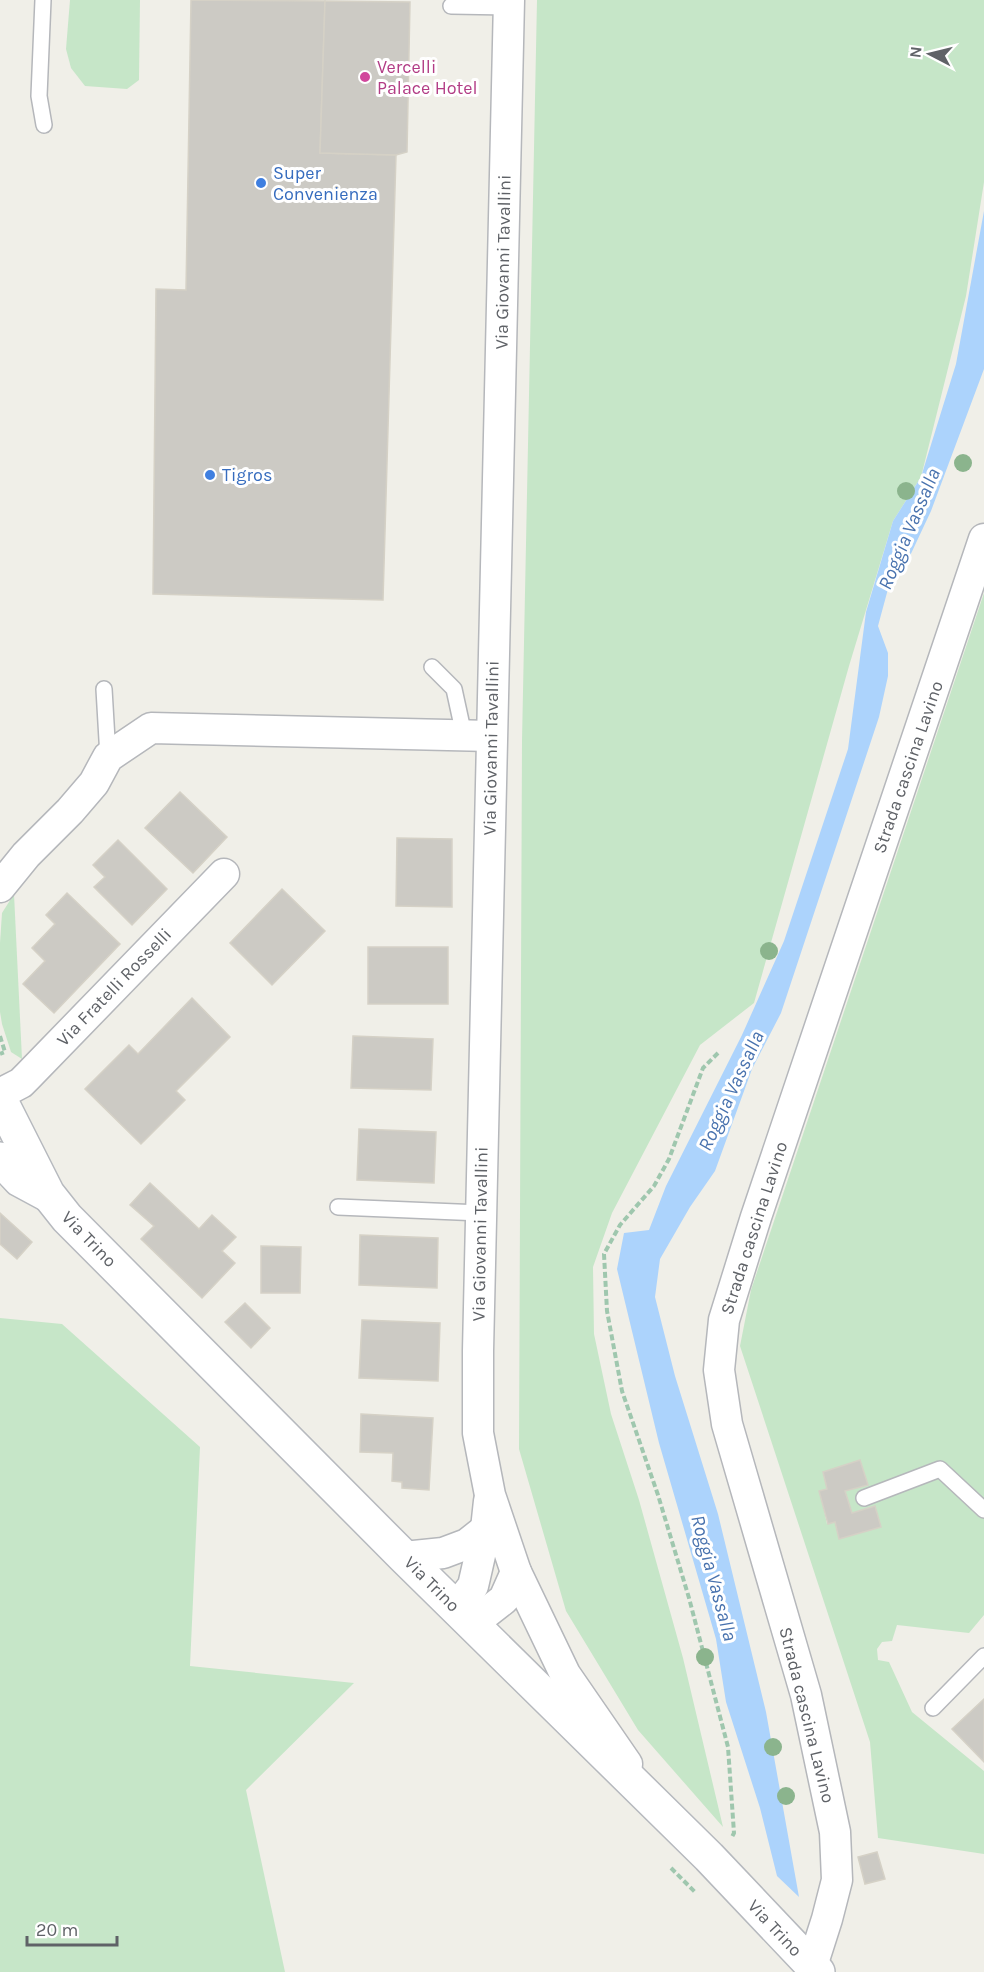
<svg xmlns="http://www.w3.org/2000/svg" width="984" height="1972" viewBox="0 0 984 1972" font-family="Karla,sans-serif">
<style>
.green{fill:#c6e6c8;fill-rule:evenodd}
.water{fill:#acd3fc}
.building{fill:#cccac4;stroke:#d5d1c6;stroke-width:1.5}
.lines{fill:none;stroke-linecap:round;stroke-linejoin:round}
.service-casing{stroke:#b5b7bb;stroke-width:18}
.minor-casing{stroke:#b5b7bb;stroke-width:33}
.secondary-casing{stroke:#b6b9be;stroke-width:36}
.path{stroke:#9fc7ae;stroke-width:4;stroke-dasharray:6 3;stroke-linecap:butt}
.service{stroke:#fff;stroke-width:15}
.minor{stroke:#fff;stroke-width:30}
.secondary{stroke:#fff;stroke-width:33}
.tree{fill:#8bb48d}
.hotel-dot{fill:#d1479c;stroke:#fff;stroke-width:2}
.shop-dot{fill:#3f7fe0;stroke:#fff;stroke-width:2}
.labels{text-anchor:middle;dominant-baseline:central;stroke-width:6;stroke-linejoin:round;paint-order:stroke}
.hotel-label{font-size:18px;fill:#b23c85;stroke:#fff;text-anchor:start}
.shop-label{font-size:18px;fill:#366cbe;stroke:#fff;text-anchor:start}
.street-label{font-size:18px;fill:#5f6267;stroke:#fff}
.water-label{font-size:20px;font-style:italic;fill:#4872ae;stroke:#fff}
</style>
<rect width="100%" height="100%" fill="#f0efe8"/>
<g class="green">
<path d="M70,0H140L139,80L127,89L85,86L71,68L66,49Z"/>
<path d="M537,0H984V182L966,296L921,477L893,521L849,666L754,1003L700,1045L612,1213L593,1267L594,1334L611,1414L639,1500L683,1658L723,1827L638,1730L566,1611L519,1449L522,741Z"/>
<path d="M984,593V1615L969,1633L897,1625L892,1641L882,1642L877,1649L878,1660L889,1662L912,1712L984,1771V1854L878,1838L870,1742L740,1346L751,1290ZM868,1484L845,1491L852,1513L875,1507L881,1527L839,1539L835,1522L827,1524L820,1492L827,1489Z"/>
<path d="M14,894L22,1059L11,1052L2,1024L0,1012V943L2,913Z"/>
<path d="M0,1318L62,1324L200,1447L190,1666L354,1683L246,1790L285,1972H0Z"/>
</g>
<path class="water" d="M984,211V369L931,511L908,560L888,589L878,626L888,653V676L879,717L781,1013L752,1069L715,1171L690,1207L660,1259L655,1297L675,1376L718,1514L766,1712L799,1897L777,1876L760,1808L726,1702L716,1639L659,1443L617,1269L624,1233L649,1230L666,1186L742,1035L784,941L848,749L866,612L893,521L921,477L956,364Z"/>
<g class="building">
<path d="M191,0L325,1L320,153L396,155L383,600L153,594L156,289L186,290Z"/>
<path d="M325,1L410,2L407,152L396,155L320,153Z"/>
<path d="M180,792L227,837L193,873L145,828Z"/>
<path d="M397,838L452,839V907L396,906Z"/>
<path d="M118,840L167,889L132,925L94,887L105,877L93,865Z"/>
<path d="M282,889L325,931L272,985L230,943Z"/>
<path d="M67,893L120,944L54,1013L23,984L45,961L32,948L55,924L46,915Z"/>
<rect x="368" y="947" width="80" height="57"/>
<path d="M192,998L230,1037L176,1091L185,1100L141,1144L85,1089L129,1045L138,1054Z"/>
<path d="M353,1036L433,1039L431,1090L351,1088Z"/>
<path d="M359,1129L436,1132L434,1183L357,1180Z"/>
<path d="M150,1183L199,1229L212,1215L236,1237L222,1251L235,1263L202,1298L141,1239L154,1226L130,1205Z"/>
<path d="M0,1213L32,1242L17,1259L0,1244Z"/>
<path d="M360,1235L438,1238L437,1288L359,1285Z"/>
<path d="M261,1246L301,1247L300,1293H261Z"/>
<path d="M245,1303L270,1328L251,1348L225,1322Z"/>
<path d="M362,1320L440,1323L438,1381L359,1378Z"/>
<path d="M361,1414L433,1418L429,1490L402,1488V1482L392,1481L393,1453L360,1452Z"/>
<path d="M860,1460L868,1485L845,1491L852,1513L875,1506L881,1527L839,1539L835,1522L828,1524L819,1491L827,1489L823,1472Z"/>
<path d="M984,1699V1762L952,1729Z"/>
<path d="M877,1852L885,1879L865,1884L858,1857Z"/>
</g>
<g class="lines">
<defs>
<g id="service">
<path d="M43,0L39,96L44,125"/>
<path d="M451,6L509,7"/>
<path d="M432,667L454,689L464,735"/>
<path d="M104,689L108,757"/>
<path d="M338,1207L481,1213"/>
<path d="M864,1498L940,1469L984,1510"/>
<path d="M933,1708L984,1656"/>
</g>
<g id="minor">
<path d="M509,0L478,1351V1433L490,1495L516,1572L565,1674L627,1764"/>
<path d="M0,887L26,855L70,811L94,783L108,757L151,728L491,736"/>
<path d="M0,1094L21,1083L28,1076L224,874"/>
<path d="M404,1557L443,1553L467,1544L486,1529"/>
<path d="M456,1608L473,1586L486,1529L489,1501"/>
<path d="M472,1624L504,1599L516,1572"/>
<path d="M812,1966L827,1919L837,1880L835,1832L806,1695L727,1424L719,1370L724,1320L756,1217L984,539"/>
</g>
<g id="secondary">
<path d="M0,1099L48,1194L67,1218L404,1557L709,1857L818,1972"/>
<path d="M0,1159L20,1180L46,1194"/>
</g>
</defs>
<use href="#service" class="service-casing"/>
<use href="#minor" class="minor-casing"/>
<use href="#secondary" class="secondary-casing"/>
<g class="path">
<path d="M0,1036L5,1052L0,1054"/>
<path d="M718,1053L703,1068L669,1159L654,1186L620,1225L604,1254L607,1311L622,1391L658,1495L689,1598L728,1747L734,1833L732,1837"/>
<path d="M671,1868L695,1892"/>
</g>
<use href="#service" class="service"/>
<use href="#minor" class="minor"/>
<use href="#secondary" class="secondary"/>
</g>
<g class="tree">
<circle cx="963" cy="463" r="9"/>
<circle cx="906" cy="491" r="9"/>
<circle cx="769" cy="951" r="9"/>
<circle cx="705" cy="1657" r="9"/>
<circle cx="773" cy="1747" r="9"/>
<circle cx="786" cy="1796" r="9"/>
</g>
<circle class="hotel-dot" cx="365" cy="77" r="6"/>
<g class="shop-dot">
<circle cx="261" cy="183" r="6"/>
<circle cx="210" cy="475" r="6"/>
</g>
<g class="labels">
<g class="hotel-label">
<text x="377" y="67">Vercelli<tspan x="377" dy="21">Palace Hotel</tspan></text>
</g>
<g class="shop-label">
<text x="273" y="173">Super<tspan x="273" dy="21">Convenienza</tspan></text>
<text x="222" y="475">Tigros</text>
</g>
<g class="street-label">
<text transform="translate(503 262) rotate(-89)">Via Giovanni Tavallini</text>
<text transform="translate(491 748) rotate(-89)">Via Giovanni Tavallini</text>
<text transform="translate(908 767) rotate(-71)">Strada cascina Lavino</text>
<text transform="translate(114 987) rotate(-46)">Via Fratelli Rosselli</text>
<text transform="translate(754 1228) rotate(-72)">Strada cascina Lavino</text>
<text transform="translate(480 1234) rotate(-89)">Via Giovanni Tavallini</text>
<text transform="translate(89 1239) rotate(46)">Via Trino</text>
<text transform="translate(432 1584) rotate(45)">Via Trino</text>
<text transform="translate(807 1715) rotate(76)">Strada cascina Lavino</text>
<text transform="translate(775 1928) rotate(47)">Via Trino</text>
</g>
<g class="water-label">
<text transform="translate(909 529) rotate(-67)">Roggia Vassalla</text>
<text transform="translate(731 1091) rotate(-65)">Roggia Vassalla</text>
<text transform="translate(714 1578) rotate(75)">Roggia Vassalla</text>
</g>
</g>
<g transform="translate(930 54) rotate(277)" stroke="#ffffff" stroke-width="4.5" paint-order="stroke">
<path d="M0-4.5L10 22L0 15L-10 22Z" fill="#5f6267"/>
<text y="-9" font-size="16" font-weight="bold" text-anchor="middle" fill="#5f6267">N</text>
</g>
<path d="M27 1936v9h90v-9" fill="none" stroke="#5f6267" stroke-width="3"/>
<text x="36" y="1936" font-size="18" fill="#5f6267" stroke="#ffffff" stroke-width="4.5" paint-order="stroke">20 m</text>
</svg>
